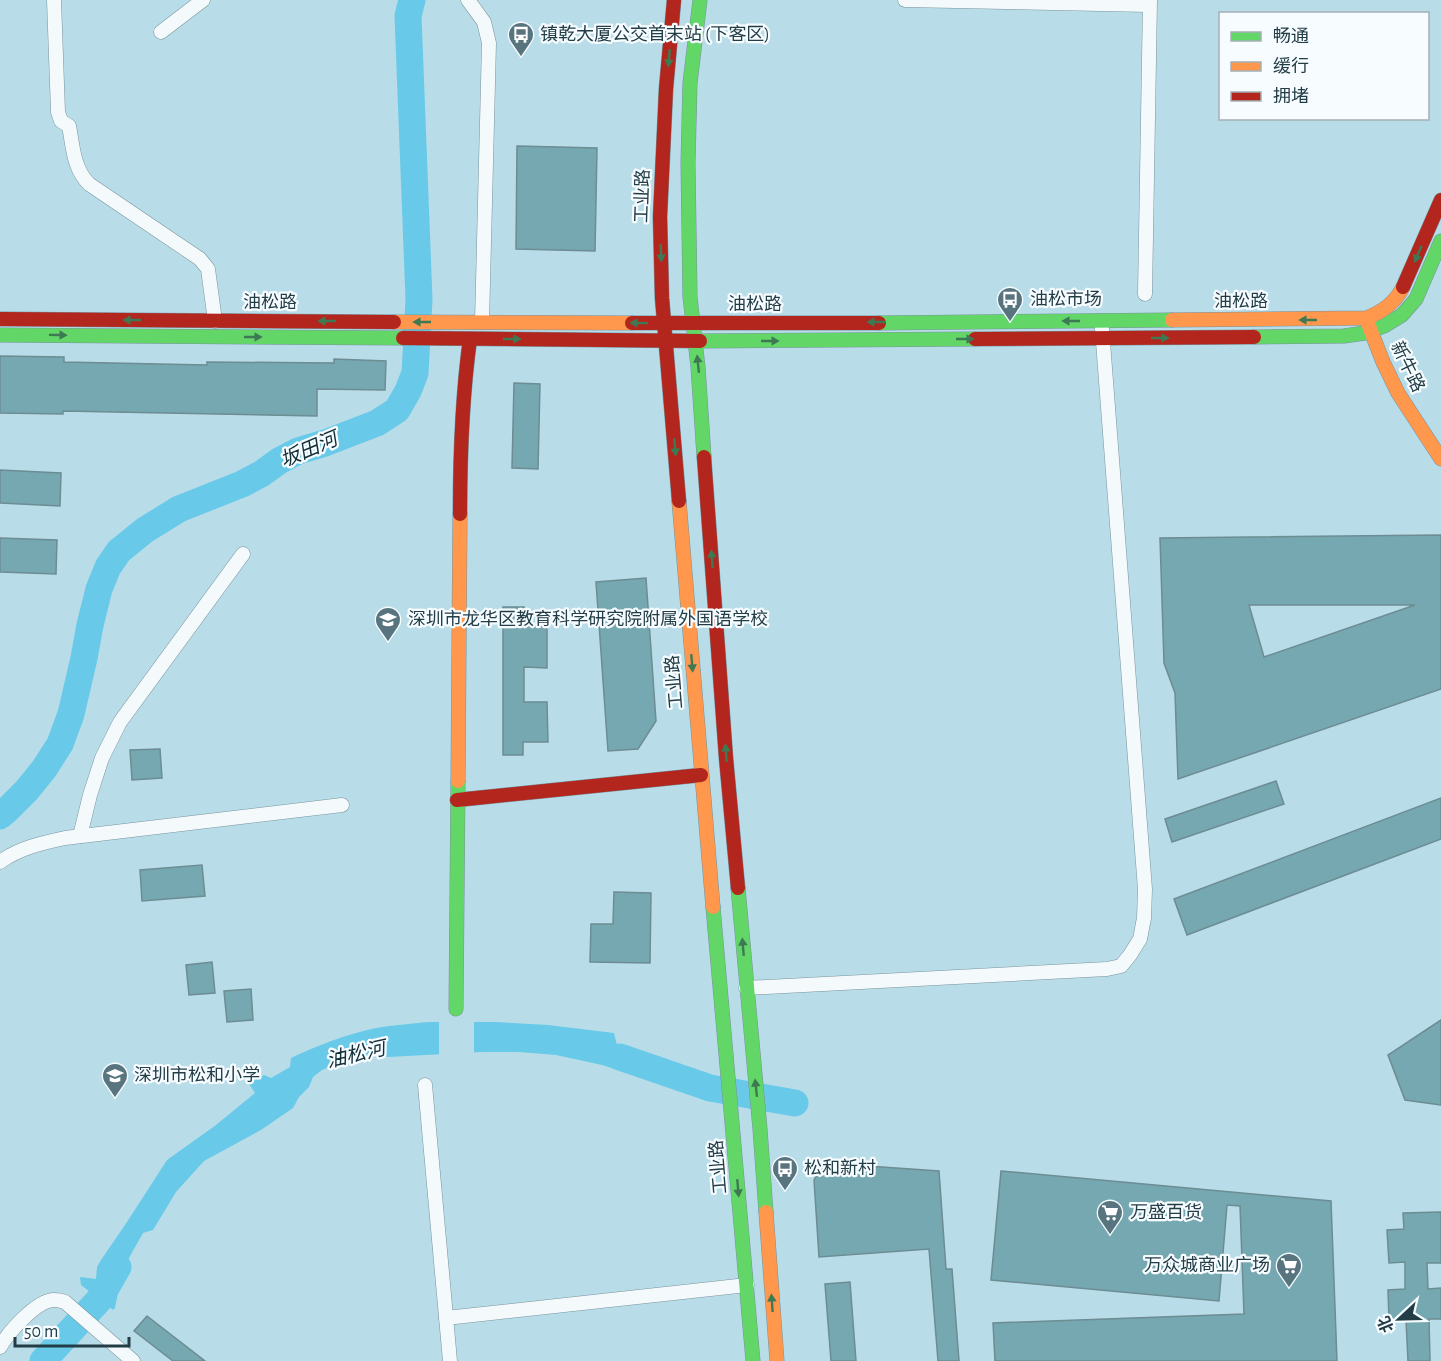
<svg xmlns="http://www.w3.org/2000/svg" width="1441" height="1361" viewBox="0 0 1441 1361" font-family="'Alegreya Sans','Noto Sans SC',sans-serif">
<style>
.water{fill:#68cae8}
.pier{fill:#b9dce9}
.lines{fill:none;stroke-linecap:round;stroke-linejoin:round}
.river{stroke:#68cae8;stroke-width:27}
.building{fill:#75a8b0;stroke:#6d8c93;stroke-width:1.5;fill-rule:evenodd}
.street-casing{stroke:#78949e;stroke-width:15}
.fast-casing{stroke:#78949e;stroke-width:15}
.slow-casing{stroke:#78949e;stroke-width:15}
.jam-casing{stroke:#78949e;stroke-width:15}
.street{stroke:#f4fafc;stroke-width:14}
.fast{stroke:#63d668;stroke-width:14}
.slow{stroke:#ff974d;stroke-width:14}
.jam{stroke:#b3261e;stroke-width:14}
.oneway{fill:#3d7a54}
.labels{text-anchor:middle;dominant-baseline:central;stroke-width:4.5;stroke-linejoin:round;paint-order:stroke}
.poi-label{font-size:18px;fill:#233d46;stroke:#f6fcff;text-anchor:start}
.street-label{font-size:18px;fill:#233d46;stroke:#f6fcff}
.water-label{font-size:20px;font-style:italic;fill:#142e37;stroke:#f6fcff}
</style>
<rect width="100%" height="100%" fill="#b9dce9"/>
<path class="water" d="M428,1022H495L548,1025L614,1033L617,1045L661,1057L649,1080L602,1065L556,1055L519,1052H481L389,1057L372,1055L349,1059L322,1070L313,1077L309,1087L299,1097L293,1108L261,1130L204,1161L176,1192L153,1230L143,1233L130,1256L122,1273L115,1308L113,1310L81,1285L80,1277L96,1279L97,1267L101,1260L127,1222L167,1160L216,1125L255,1093L249,1084L252,1081L264,1075L271,1078L290,1067L291,1058C318,1045 347,1034 376,1028C393,1025 411,1024 428,1022Z"/>
<path class="pier" d="M439,1019H474V1055L439,1057Z"/>
<g class="lines">
<g class="river">
<path d="M0,816L6,811L27,790L44,769L60,744L71,714L84,658L90,625L99,589L108,567L119,551L145,530L179,509L242,484L261,474L279,461L298,451L325,443L377,423L397,410L408,391L415,373L419,299L408,16L412,0"/>
<path d="M620,1057L710,1088L795,1103"/>
<path d="M43,1361L99,1300L118,1267"/>
</g>
</g>
<g class="building">
<path d="M517,146L597,148L595,251L516,249Z"/>
<path d="M0,356L64,357V362L207,365V362L334,363V359L386,361L385,390L317,389V416L63,411V414L0,413Z"/>
<path d="M514,383L540,384L538,469L512,468Z"/>
<path d="M0,470L61,473L60,506L0,503Z"/>
<path d="M1441,535V689L1178,779L1175,693L1164,663L1160,538ZM1249,605H1415L1264,657Z"/>
<path d="M0,538L57,540L56,574L0,572Z"/>
<path d="M646,578L656,721L638,749L608,751L596,582Z"/>
<path d="M503,607H524L525,626H547V668L524,667V702H547L548,742H523V755H503Z"/>
<path d="M160,749L162,778L132,780L130,750Z"/>
<path d="M1276,781L1284,804L1172,842L1165,819Z"/>
<path d="M1441,798V839L1187,935L1174,899Z"/>
<path d="M202,865L205,896L142,901L140,870Z"/>
<path d="M614,892L651,893L650,963L590,962L591,924H613Z"/>
<path d="M212,962L215,993L189,995L186,965Z"/>
<path d="M251,989L253,1020L227,1022L224,991Z"/>
<path d="M1441,1020V1105L1405,1100L1388,1055Z"/>
<path d="M824,1163L939,1171L946,1269H952L959,1361H938L929,1249L819,1257L814,1180Z"/>
<path d="M1001,1171L1331,1201L1337,1361H995L993,1323L1244,1314L1240,1206L1227,1205L1219,1301L991,1280Z"/>
<path d="M1441,1212V1263H1427L1428,1289L1441,1288V1319H1429L1430,1361H1408L1406,1320H1389L1388,1290L1405,1289V1262L1389,1263L1387,1230L1404,1229L1403,1213Z"/>
<path d="M850,1282L856,1361H831L825,1284Z"/>
<path d="M147,1316L205,1361H173L134,1331Z"/>
</g>
<g class="lines">
<defs>
<g id="street">
<path d="M54,0L58,112L61,121L69,126C73,146 73,168 89,184L200,259L208,269L215,321"/>
<path d="M468,0L484,22L489,43L482,322"/>
<path d="M905,0L1149,5"/>
<path d="M161,32L203,0"/>
<path d="M1145,294L1150,0"/>
<path d="M80,836L90,795L102,758L120,722L243,554"/>
<path d="M0,862C19,848 42,843 65,838L342,805"/>
<path d="M746,988L1107,969L1121,966L1130,955L1140,939L1144,918L1145,889L1102,329"/>
<path d="M425,1085L450,1361"/>
<path d="M446,1318L747,1285"/>
<path d="M0,1347C8,1333 37,1299 55,1300C58,1300 62,1301 65,1302L133,1361"/>
</g>
<g id="fast">
<path d="M700,0L690,83L688,163L690,297L698,367L704,457"/>
<path d="M879,323L1172,320"/>
<path d="M0,335L403,338"/>
<path d="M1254,337L1344,336L1365,333L1384,326L1402,315L1416,299L1441,241"/>
<path d="M700,341L975,339"/>
<path d="M738,888L760,1129L766,1212"/>
<path d="M713,907L753,1361"/>
<path d="M456,1009L458,781"/>
</g>
<g id="slow">
<path d="M1172,320L1366,318C1383,312 1395,303 1403,287"/>
<path d="M1367,321L1383,362L1398,393L1441,459"/>
<path d="M394,322L632,323"/>
<path d="M679,501L713,907"/>
<path d="M458,781L460,514"/>
<path d="M766,1212L777,1361"/>
</g>
<g id="jam">
<path d="M674,0L666,89L660,217L662,298L679,501"/>
<path d="M1403,287L1441,200"/>
<path d="M0,319L394,322"/>
<path d="M632,323H879"/>
<path d="M403,338L700,341"/>
<path d="M975,339L1254,337"/>
<path d="M704,457L726,758L738,888"/>
<path d="M460,514C460,455 462,397 470,339"/>
<path d="M457,800L701,775"/>
</g>
</defs>
<use href="#street" class="street-casing"/>
<use href="#fast" class="fast-casing"/>
<use href="#slow" class="slow-casing"/>
<use href="#jam" class="jam-casing"/>
<use href="#street" class="street"/>
<use href="#fast" class="fast"/>
<use href="#slow" class="slow"/>
<use href="#jam" class="jam"/>
</g>
<defs><path id="oneway-solid" d="M-6-.8H1V-3.2L6.5 0L1 3.2V.8H-6Z" transform="scale(1.5)"/></defs>
<g class="oneway">
<use href="#oneway-solid" transform="translate(669 58) rotate(95)"/>
<use href="#oneway-solid" transform="translate(661 253) rotate(88)"/>
<use href="#oneway-solid" transform="translate(1418 254) rotate(113)"/>
<use href="#oneway-solid" transform="translate(132 320) rotate(-180)"/>
<use href="#oneway-solid" transform="translate(1308 320) rotate(180)"/>
<use href="#oneway-solid" transform="translate(327 321) rotate(-180)"/>
<use href="#oneway-solid" transform="translate(1071 321) rotate(180)"/>
<use href="#oneway-solid" transform="translate(422 322) rotate(-180)"/>
<use href="#oneway-solid" transform="translate(876 322) rotate(180)"/>
<use href="#oneway-solid" transform="translate(639 323) rotate(-179)"/>
<use href="#oneway-solid" transform="translate(58 335) rotate(1)"/>
<use href="#oneway-solid" transform="translate(253 337)"/>
<use href="#oneway-solid" transform="translate(1160 338)"/>
<use href="#oneway-solid" transform="translate(512 339)"/>
<use href="#oneway-solid" transform="translate(965 339)"/>
<use href="#oneway-solid" transform="translate(770 341)"/>
<use href="#oneway-solid" transform="translate(698 364) rotate(-96)"/>
<use href="#oneway-solid" transform="translate(675 447) rotate(85)"/>
<use href="#oneway-solid" transform="translate(712 559) rotate(-94)"/>
<use href="#oneway-solid" transform="translate(692 663) rotate(85)"/>
<use href="#oneway-solid" transform="translate(726 753) rotate(-94)"/>
<use href="#oneway-solid" transform="translate(743 947) rotate(-95)"/>
<use href="#oneway-solid" transform="translate(756 1088) rotate(-96)"/>
<use href="#oneway-solid" transform="translate(738 1188) rotate(85)"/>
<use href="#oneway-solid" transform="translate(772 1303) rotate(-94)"/>
</g>
<defs>
<symbol id="bus-pin" viewBox="-11 -11 22 30"><path d="M0 17L-7.5 6A9.5 9.5 0 1 1 7.5 6Z" fill="#58757f" stroke="#f6fcff"/><path d="M-5-6H5V4H4V6H2V4H-2V6H-4V4H-5ZM-3.5-4V0h7V-4ZM-3.5 1.2v1.5H-2V1.2ZM2 1.2v1.5H3.5V1.2Z" fill="#fff"/></symbol>
<symbol id="school-pin" viewBox="-11 -11 22 30"><path d="M0 17L-7.5 6A9.5 9.5 0 1 1 7.5 6Z" fill="#58757f" stroke="#f6fcff"/><path d="M0-5L7-2L0 1L-7-2ZM-4 1L0 2.5L4 1V4Q0 6-4 4Z" fill="#fff"/></symbol>
<symbol id="supermarket-pin" viewBox="-11 -11 22 30"><path d="M0 17L-7.5 6A9.5 9.5 0 1 1 7.5 6Z" fill="#58757f" stroke="#f6fcff"/><path d="M-6-5.5h2.5l.6 2H6L4.5 2H-2.5L-4.4-4H-6ZM-1.5 3.2a1.3 1.3 0 1 0 .1 0ZM3 3.2a1.3 1.3 0 1 0 .1 0Z" fill="#fff"/></symbol>
</defs>
<g fill-rule="evenodd">
<use href="#bus-pin" x="506" y="20" width="30" height="40"/>
<use href="#bus-pin" x="995" y="285" width="30" height="40"/>
<use href="#school-pin" x="373" y="605" width="30" height="40"/>
<use href="#school-pin" x="100" y="1061" width="30" height="40"/>
<use href="#bus-pin" x="770" y="1154" width="30" height="40"/>
<use href="#supermarket-pin" x="1095" y="1198" width="30" height="40"/>
<use href="#supermarket-pin" x="1274" y="1251" width="30" height="40"/>
</g>
<g class="labels">
<g class="poi-label">
<text x="540" y="35">镇乾大厦公交首末站 (下客区)</text>
<text x="1030" y="300">油松市场</text>
<text x="408" y="620">深圳市龙华区教育科学研究院附属外国语学校</text>
<text x="134" y="1076">深圳市松和小学</text>
<text x="804" y="1169">松和新村</text>
<text x="1130" y="1213">万盛百货</text>
<text x="1270" y="1266" text-anchor="end">万众城商业广场</text>
</g>
<g class="street-label">
<text transform="translate(643 196) rotate(-88)">工业路</text>
<text x="1241" y="302">油松路</text>
<text x="270" y="303">油松路</text>
<text x="755" y="305">油松路</text>
<text transform="translate(1407 367) rotate(64)">新牛路</text>
<text transform="translate(675 682) rotate(-95)">工业路</text>
<text transform="translate(719 1167) rotate(-95)">工业路</text>
</g>
<g class="water-label">
<text transform="translate(309 450) rotate(-23)">坂田河</text>
<text transform="translate(356 1055) rotate(-13)">油松河</text>
</g>
</g>
<rect x="1219" y="12" width="210" height="108" fill="#f6fcff" stroke="#a2b0b5" stroke-width="1.5"/>
<rect x="1231" y="32" width="30" height="9" fill="#63d668" stroke="#a2b0b5" stroke-width="1.5"/>
<text x="1273" y="42" font-size="18" fill="#233d46">畅通</text>
<rect x="1231" y="62" width="30" height="9" fill="#ff974d" stroke="#a2b0b5" stroke-width="1.5"/>
<text x="1273" y="72" font-size="18" fill="#233d46">缓行</text>
<rect x="1231" y="92" width="30" height="9" fill="#b3261e" stroke="#a2b0b5" stroke-width="1.5"/>
<text x="1273" y="102" font-size="18" fill="#233d46">拥堵</text>
<g transform="translate(1399 1319) rotate(248)" stroke="#f6fcff" stroke-width="4.5" paint-order="stroke">
<path d="M0-4.5L10 22L0 15L-10 22Z" fill="#233d46"/>
<text y="-9" font-size="16" font-weight="bold" text-anchor="middle" fill="#233d46">北</text>
</g>
<path d="M15 1337v9h114v-9" fill="none" stroke="#233d46" stroke-width="3"/>
<text x="24" y="1337" font-size="18" fill="#233d46" stroke="#f6fcff" stroke-width="4.5" paint-order="stroke">50 m</text>
</svg>
